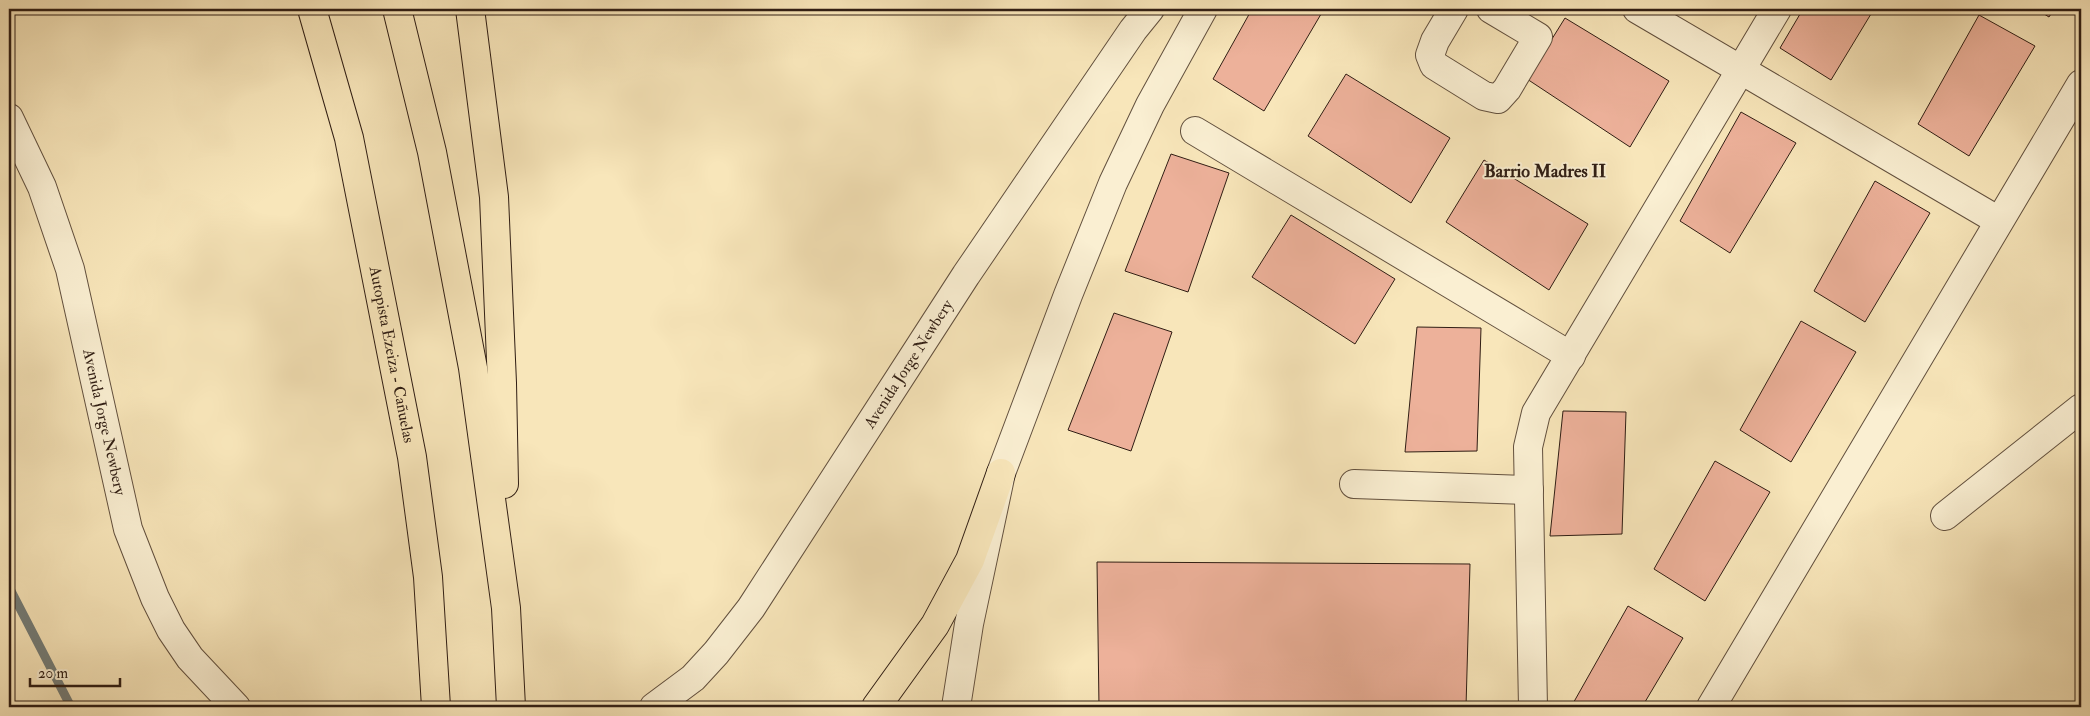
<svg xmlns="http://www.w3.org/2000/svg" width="2090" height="716" viewBox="0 0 2090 716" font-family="'IM FELL Double Pica',serif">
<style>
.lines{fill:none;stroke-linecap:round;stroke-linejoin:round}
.stream{stroke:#747d78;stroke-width:9}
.building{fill:#edb19a;stroke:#301e14}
.minor-casing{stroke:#62503e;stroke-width:30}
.highway-casing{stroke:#301e14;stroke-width:30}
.minor{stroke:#faefd2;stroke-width:28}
.highway{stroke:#f8e6ba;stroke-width:28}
.labels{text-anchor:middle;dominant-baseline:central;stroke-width:4;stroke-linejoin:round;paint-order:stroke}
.street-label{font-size:16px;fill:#301e14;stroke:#faefd2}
.neighbourhood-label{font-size:18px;font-weight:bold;fill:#301e14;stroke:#faefd2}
</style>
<rect width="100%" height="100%" fill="#f8e6ba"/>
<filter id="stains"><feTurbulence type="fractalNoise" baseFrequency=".004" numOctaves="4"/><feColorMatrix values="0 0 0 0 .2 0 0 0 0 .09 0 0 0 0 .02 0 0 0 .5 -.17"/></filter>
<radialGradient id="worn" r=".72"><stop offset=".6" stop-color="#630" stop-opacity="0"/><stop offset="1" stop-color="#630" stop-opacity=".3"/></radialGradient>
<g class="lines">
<path class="stream" d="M9,587L71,707"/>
</g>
<g class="building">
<path d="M1252,9H1324L1264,111L1213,79Z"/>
<path d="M1803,9H1874L1831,80L1780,48Z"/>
<path d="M2036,9H2054L2049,17Z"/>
<path d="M1979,15L2035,46L1969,156L1918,124Z"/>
<path d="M1565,18L1669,81L1630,147L1527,79Z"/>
<path d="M1346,74L1450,138L1411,203L1308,136Z"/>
<path d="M1741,112L1796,143L1730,253L1680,221Z"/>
<path d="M1171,154L1229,173L1188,292L1125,271Z"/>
<path d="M1484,160L1588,224L1549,290L1446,222Z"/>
<path d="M1875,181L1930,213L1865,322L1814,291Z"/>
<path d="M1291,215L1395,279L1355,344L1252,277Z"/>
<path d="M1114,313L1172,332L1131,451L1068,430Z"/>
<path d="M1801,321L1856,352L1791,462L1740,430Z"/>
<path d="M1417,327L1481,328L1477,451L1405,452Z"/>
<path d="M1563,411L1626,412L1622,534L1550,536Z"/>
<path d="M1715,461L1770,492L1705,601L1654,569Z"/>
<path d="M1097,562L1470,564L1466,707H1099Z"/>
<path d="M1628,606L1683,638L1642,707H1571Z"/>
</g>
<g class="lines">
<defs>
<g id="minor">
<path d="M1454,9L1435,41L1430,55L1434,65L1484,96L1498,99L1507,89L1538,37L1491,9"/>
<path d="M1637,9L1999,221"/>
<path id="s1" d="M9,118L42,187L70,269L128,529L155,598L171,630L190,658L236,707"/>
<path d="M1195,131L1571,356"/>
<path d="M1354,484L1529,490"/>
<path d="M1945,516L2081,408"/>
<path id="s2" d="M654,707L693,678L716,653L751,608L966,275L1133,30L1150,9"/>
<path d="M956,707L969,624L1001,473L1068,295L1113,183L1150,105L1203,9"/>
<path d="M1533,707L1528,447L1536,413L1777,9"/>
<path d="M1711,707L2081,84"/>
</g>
<g id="highway">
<path id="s3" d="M312,9L349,138L412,457L428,577L436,707"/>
<path d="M397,9L432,152L473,368L506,608L511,707"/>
<path d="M470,9L494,197L502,383L504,484"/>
<path d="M876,707L935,625L970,560L1001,473"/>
</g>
</defs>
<use href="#minor" class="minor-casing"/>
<use href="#highway" class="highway-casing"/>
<use href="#minor" class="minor"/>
<use href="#highway" class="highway"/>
</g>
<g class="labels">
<g class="street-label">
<text stroke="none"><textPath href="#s3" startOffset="355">Autopista Ezeiza - Cañuelas</textPath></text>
<text stroke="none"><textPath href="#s2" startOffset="430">Avenida Jorge Newbery</textPath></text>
<text stroke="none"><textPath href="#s1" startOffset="320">Avenida Jorge Newbery</textPath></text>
</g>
<g class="neighbourhood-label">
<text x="1545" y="171">Barrio Madres II</text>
</g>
</g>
<rect width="2090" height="716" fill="none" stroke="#f8e6ba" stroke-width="30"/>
<rect x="10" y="10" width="2070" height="696" fill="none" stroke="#301e14" stroke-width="2.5"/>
<rect x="15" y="15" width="2060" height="686" fill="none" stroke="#301e14"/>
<path d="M30 678v8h90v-8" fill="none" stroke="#301e14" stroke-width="2.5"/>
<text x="38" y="678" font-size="15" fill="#301e14" stroke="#faefd2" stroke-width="4" paint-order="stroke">20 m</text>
<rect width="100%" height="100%" filter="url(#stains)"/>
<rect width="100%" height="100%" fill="url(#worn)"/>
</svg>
